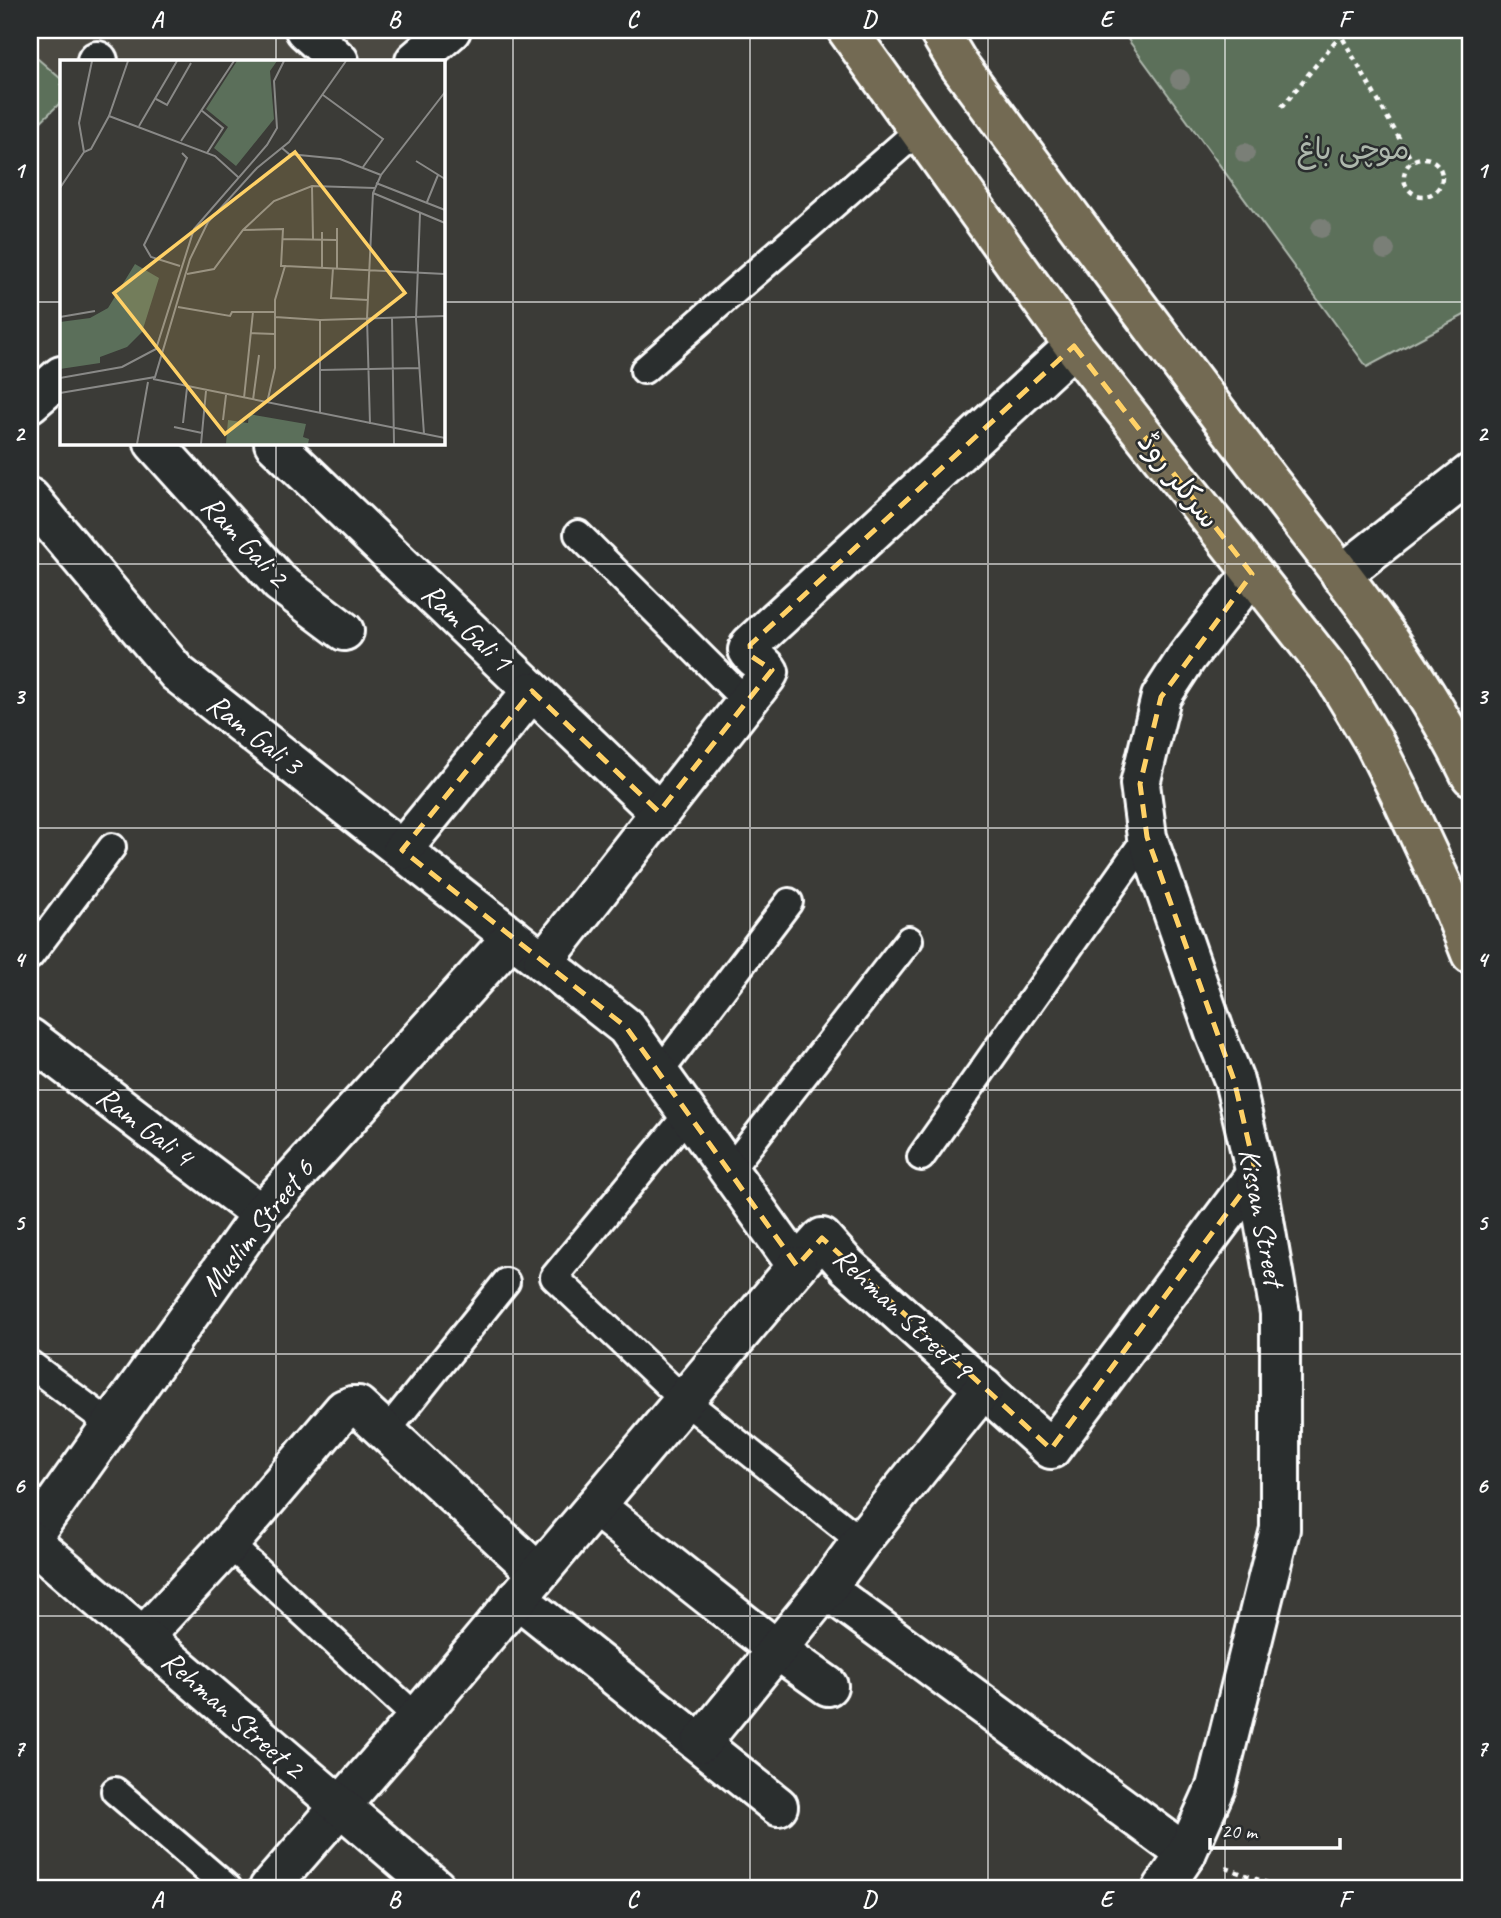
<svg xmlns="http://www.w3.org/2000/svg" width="1501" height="1918" viewBox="0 0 1501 1918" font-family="Caveat,'Playpen Sans Arabic',sans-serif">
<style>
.built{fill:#4b4942}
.green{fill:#5b6f5a;stroke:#adb7ac;stroke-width:2}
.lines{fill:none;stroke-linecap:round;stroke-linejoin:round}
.lane-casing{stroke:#fff;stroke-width:32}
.street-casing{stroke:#fff;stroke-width:44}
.secondary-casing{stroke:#fff;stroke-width:44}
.primary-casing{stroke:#fff;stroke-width:44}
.path{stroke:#fff;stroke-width:4.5;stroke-dasharray:5 5;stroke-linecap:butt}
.lane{stroke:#2a2d2e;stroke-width:26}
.street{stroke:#2a2d2e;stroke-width:38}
.secondary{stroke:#2a2d2e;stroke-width:38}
.primary{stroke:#736b52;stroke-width:38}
.tree{fill:#7a7f77}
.marked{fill:none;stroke:#ffd166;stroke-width:5;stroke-dasharray:14 9;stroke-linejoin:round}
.grid{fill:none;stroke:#fff;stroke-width:2;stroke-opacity:0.55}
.labels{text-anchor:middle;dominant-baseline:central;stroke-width:5;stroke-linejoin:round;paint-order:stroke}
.park-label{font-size:30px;fill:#adb7ac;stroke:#2a2d2e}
.street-label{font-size:30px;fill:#fff;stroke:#2a2d2e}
.inset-road{fill:none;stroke:#898987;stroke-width:2}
.view{fill:#ffd166;fill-opacity:0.15;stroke:#ffd166;stroke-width:3.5}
.inset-edge{fill:none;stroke:#fff;stroke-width:3.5}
.neatline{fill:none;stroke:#fff;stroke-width:2.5}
.grid-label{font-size:23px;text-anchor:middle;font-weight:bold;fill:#fff}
</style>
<rect width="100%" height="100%" fill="#3b3b37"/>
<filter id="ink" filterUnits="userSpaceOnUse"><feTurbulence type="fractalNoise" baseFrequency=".0143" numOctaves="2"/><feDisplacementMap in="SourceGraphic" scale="14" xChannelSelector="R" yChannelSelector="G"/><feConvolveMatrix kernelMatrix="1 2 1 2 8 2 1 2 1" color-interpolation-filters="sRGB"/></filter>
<g filter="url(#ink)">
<path class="built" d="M30,30H451L416,61H61V102L30,132Z"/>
<g class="green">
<path d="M1121,30H1471V315L1468,313L1367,367Z"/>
<path d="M30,52L61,79V102L30,132Z"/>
</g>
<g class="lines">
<defs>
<g id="lane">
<path d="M644,370L919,130"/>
<path d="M578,534L747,702"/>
<path d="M30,956L112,847"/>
<path d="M659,1073L789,902"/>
<path d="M688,1114L554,1277L684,1400L861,1541"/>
<path d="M921,1157L1147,837"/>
<path d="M729,1171L909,940"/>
<path d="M30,1364L110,1424"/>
<path d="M386,1432L506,1282"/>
<path d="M229,1544L417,1718"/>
<path d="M115,1791L228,1888"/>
</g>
<g id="street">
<path d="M305,30L339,61"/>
<path d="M97,61H98"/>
<path d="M154,443L280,583L344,631"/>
<path d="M274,443L659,812"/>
<path d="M30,498L177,673L626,1027L797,1266L822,1238L847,1266L1051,1449L1256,1174"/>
<path d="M1341,575L1471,473"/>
<path d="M402,850L532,691"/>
<path d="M543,962L766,677L769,672C764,662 753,660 748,650L750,645L1074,346"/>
<path d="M30,1038L261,1214"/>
<path d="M595,1506L776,1649L828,1686"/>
<path d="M30,1539L261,1214L512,937"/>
<path d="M826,1589L1186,1854"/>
<path d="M517,1598L778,1806"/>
<path d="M143,1637L229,1544L344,1409L352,1406H358L538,1573"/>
<path d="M701,1743L826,1589L861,1541L984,1388"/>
<path d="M269,1888L417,1718L797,1266"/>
</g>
<g id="secondary">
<path d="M415,61L451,30"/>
<path d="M30,403L61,376"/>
<path d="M30,1540L436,1888"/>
<path d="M1163,1888L1186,1854L1216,1787L1280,1529V1313L1256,1174L1234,1080L1215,1033L1147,837L1140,784L1161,697L1187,657L1252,574"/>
</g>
<g id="primary">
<path d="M847,30L1074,346L1334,676L1375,744L1398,790L1450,901L1471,954"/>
<path d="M938,30L959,65C1055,195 1150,325 1248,453C1327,557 1414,658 1471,776"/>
</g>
</defs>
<use href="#lane" class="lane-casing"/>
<use href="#street" class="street-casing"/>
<use href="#secondary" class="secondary-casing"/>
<use href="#primary" class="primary-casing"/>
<g class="path">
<path d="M1338,30L1412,161"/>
<path d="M1282,107L1341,34"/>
<circle cx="1423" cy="177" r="19"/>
<path d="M1226,1868L1281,1888"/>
</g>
<use href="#lane" class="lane"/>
<use href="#street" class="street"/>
<use href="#secondary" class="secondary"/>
<use href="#primary" class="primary"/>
</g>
<g class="tree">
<circle cx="1180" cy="79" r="10"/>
<circle cx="1245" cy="153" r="10"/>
<circle cx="1321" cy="228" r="10"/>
<circle cx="1385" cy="250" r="10"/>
</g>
</g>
<path class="marked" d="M1074,346L1252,574L1161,697L1140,784L1147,837L1234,1080L1256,1174L1051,1449L822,1238L797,1266L626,1027L402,850L532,691L659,812L772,670L751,656L750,645Z"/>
<path class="grid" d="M276,30V61M513,30V1888M750,30V1888M988,30V1888M1225,30V1888M30,302H61M443,302H1471M276,443V1888M30,564H1471M30,828H1471M30,1090H1471M30,1354H1471M30,1616H1471"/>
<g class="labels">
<g class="park-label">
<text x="1353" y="149">موچی باغ</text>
</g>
<g class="street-label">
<text transform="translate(1179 480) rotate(52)">سرکلر روڈ</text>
<text transform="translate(245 541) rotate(47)">Ram Gali 2</text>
<text transform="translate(467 627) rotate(44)">Ram Gali 1</text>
<text transform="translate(255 734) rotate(38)">Ram Gali 3</text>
<text transform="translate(145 1126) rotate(37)">Ram Gali 4</text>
<text transform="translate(1262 1217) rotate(79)">Kissan Street</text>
<text transform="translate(257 1227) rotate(-52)">Muslim Street 6</text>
<text transform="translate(903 1313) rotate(43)">Rehman Street 9</text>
<text transform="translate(233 1714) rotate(41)">Rehman Street 2</text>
</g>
</g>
<g transform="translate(60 60)">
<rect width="385" height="385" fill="#3b3b37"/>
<path d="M177,1H217L210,11L214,59L176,106L154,88L168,67L146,49ZM75,204L99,218L82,272L67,287L40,297V303L0,309V262L30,258L48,248ZM189,354L246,364L243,377L249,379L248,384H166L168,360L188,363Z" fill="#5b6f5a"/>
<path class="inset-road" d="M263,35L323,79L303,107M96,39L107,45L131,3M141,50L163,68L147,93M49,56L155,96L178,117M79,66L117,1M121,81L174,1M222,88L229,94L280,99L321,115M24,92L19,63L32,1M356,101L385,119M316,123L385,150M252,126L253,179M0,128L24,92L31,89L49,56L68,1M313,133L385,163M367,142L378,115M360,153L356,259L364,374M183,170L223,169L221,206H225L215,240V308L207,343M262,172V207M223,179L277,180M120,206L91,197L84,185L127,98L122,93M225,206L385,214M273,208L271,238L308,240M277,208V168M127,214L154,209L183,170L214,141L252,126L315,128M118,247L170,256L172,252H215M0,257L35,251M215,257L260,260L385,256M332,257L334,384M260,260V353M190,273L215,274M260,310L359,308M0,318L62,307L96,289L134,169L207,85L217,68L214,21L224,1M93,319L385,378M0,333L95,317L130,199L148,162L197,108L229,82L286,1M184,338L193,252M193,340L199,295M163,360L166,335M123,363L127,328M310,364L307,258L313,133L321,115L385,32M114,367L142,373M77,384L88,322M141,384L146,331"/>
<path class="view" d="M235,92L345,233L165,374L54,233Z"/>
<rect width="385" height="385" class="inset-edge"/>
</g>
<rect width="1501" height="1918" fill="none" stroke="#2a2d2e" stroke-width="77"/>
<path d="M1210 1838v10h130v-10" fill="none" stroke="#ffffff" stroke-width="3.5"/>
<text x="1221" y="1838" font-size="21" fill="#ffffff" stroke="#2a2d2e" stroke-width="5" paint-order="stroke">20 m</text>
<rect x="38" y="38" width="1424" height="1842" class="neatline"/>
<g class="grid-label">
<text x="157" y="27">A</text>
<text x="394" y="27">B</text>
<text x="632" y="27">C</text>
<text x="869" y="27">D</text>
<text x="1106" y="27">E</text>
<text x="1344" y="27">F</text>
<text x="19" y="178">1</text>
<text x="1482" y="178">1</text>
<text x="19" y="441">2</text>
<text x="1482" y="441">2</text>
<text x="19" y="704">3</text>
<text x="1482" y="704">3</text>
<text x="19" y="967">4</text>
<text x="1482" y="967">4</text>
<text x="19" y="1230">5</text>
<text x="1482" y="1230">5</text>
<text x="19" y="1493">6</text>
<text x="1482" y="1493">6</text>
<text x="19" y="1756">7</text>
<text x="1482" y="1756">7</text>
<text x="157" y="1907">A</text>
<text x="394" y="1907">B</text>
<text x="632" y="1907">C</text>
<text x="869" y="1907">D</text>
<text x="1106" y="1907">E</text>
<text x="1344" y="1907">F</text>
</g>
</svg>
